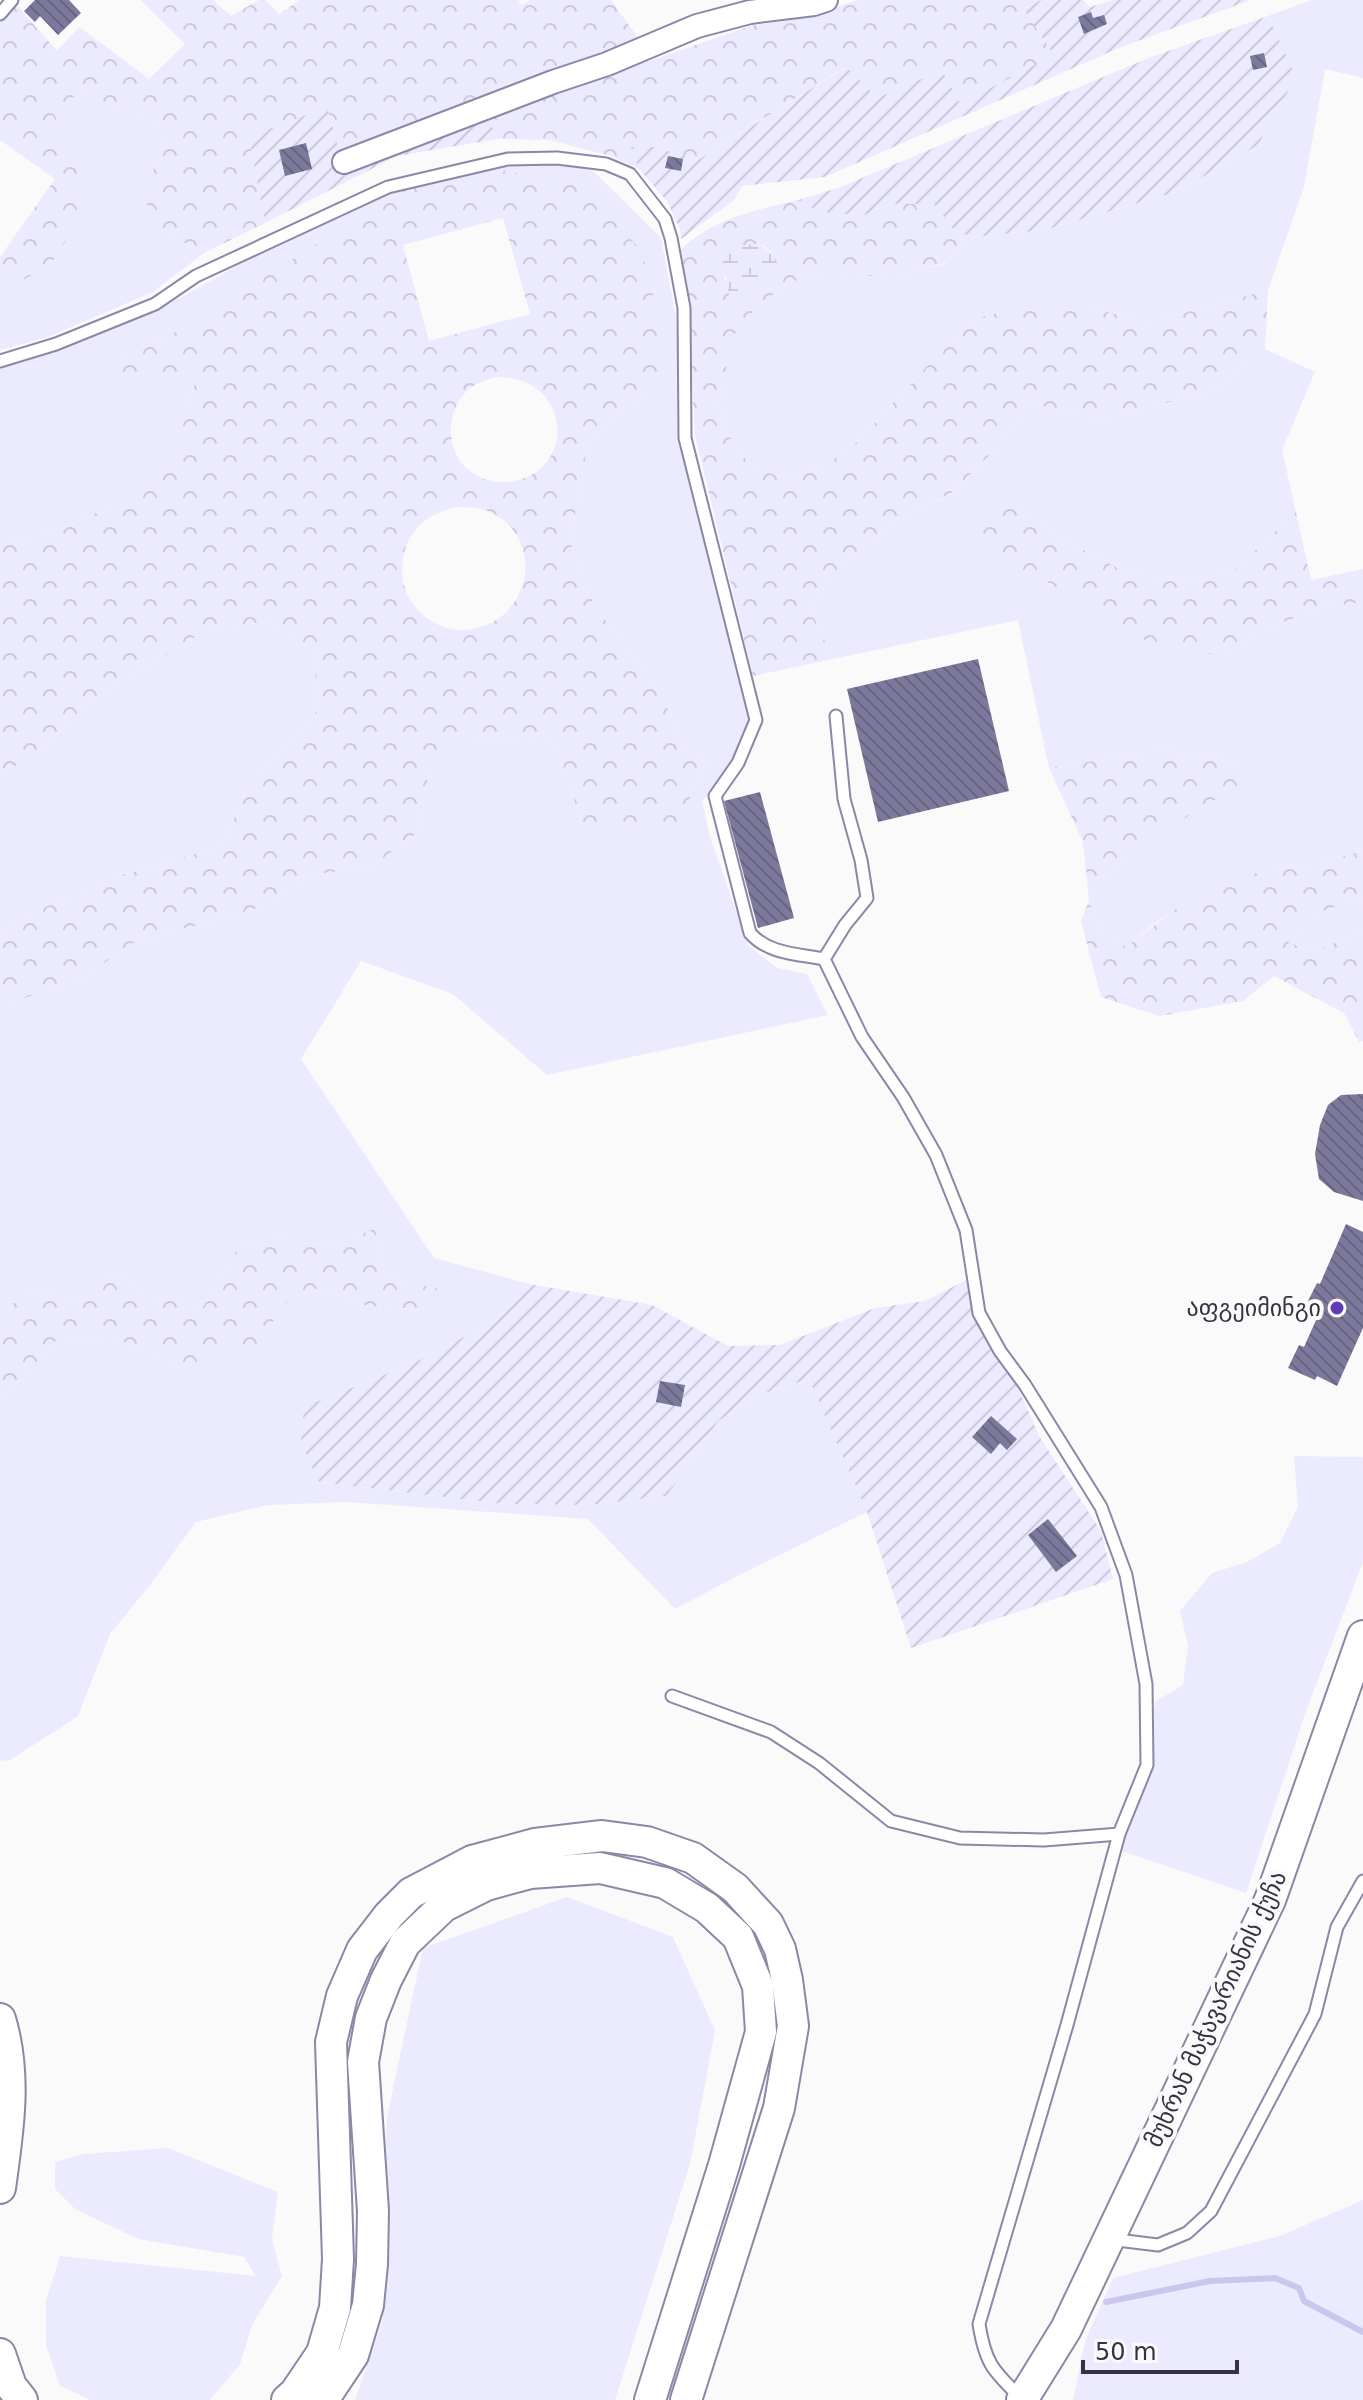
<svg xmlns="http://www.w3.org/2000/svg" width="1363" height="2400" viewBox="0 0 1363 2400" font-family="'DejaVu Sans','Noto Sans Georgian',sans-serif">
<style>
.grass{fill:#eceafe}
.forest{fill:url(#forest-crowns);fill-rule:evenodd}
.wetland{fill:url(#wetland-marsh)}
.garden{fill:url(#garden-furrows)}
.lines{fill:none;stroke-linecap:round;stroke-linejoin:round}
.stream{stroke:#cac6ed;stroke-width:6}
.building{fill:url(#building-back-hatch)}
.service-casing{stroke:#8b87a7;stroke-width:15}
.minor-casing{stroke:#8b87a7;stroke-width:26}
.secondary-casing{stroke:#8b87a7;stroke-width:34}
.service{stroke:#fff;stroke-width:11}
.minor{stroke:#fff;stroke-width:22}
.secondary{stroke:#fff;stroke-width:30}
.poi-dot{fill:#5e3cb4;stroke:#fafafa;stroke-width:3}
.labels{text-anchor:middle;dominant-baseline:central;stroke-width:8;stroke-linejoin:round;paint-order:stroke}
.poi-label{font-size:24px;fill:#353341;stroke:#fafafa;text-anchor:end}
.street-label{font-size:24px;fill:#353341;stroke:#fafafa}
</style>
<defs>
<pattern id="forest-crowns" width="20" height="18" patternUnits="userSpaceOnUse" patternTransform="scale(2)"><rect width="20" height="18" fill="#eceafe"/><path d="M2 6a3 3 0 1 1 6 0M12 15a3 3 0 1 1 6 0" fill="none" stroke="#cbc9db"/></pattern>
<pattern id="wetland-marsh" width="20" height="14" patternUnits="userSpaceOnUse" patternTransform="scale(2)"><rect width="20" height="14" fill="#eceafe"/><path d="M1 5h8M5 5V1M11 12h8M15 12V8" fill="none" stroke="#cbc9db"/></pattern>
<pattern id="garden-furrows" width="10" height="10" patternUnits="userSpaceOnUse" patternTransform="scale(2)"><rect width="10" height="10" fill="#eceafe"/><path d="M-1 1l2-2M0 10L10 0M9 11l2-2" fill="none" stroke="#cbc9db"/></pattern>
<pattern id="building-back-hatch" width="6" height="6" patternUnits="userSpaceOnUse" patternTransform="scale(2)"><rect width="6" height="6" fill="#7d799c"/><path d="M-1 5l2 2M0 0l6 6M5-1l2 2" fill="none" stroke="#676481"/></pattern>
</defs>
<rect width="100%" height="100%" fill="#fafafa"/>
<g class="grass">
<path d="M1312,0H1363V78L1325,69L1304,187L1268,290L1150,322L1085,307L982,317L941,351L858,441L822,468L784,478L751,467L726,431L719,405L732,336L760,303L794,281L835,274L895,277L947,263L973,237L1044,230L1176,192L1258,145L1295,77L1268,16Z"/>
<path d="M83,91L122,111L140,115L162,129L163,153L148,179L165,233L204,253L153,292L48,337L0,350V303L9,287L34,274L64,141L52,110Z"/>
<path d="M507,151L593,171L661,238L676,317L680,440L755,745L702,801L710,837L748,945L777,968L807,974L828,1015L547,1075L453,994L361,961L301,1059L434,1258L529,1284L496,1320L416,1362L339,1393L301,1443L320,1482L504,1504L588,1505L666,1496L691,1463L718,1421L758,1395L810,1379L867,1512L745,1572L675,1609L588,1519L347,1502L268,1505L196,1522L150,1585L110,1634L78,1716L10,1760L0,1761V1397L14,1388L59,1337L111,1336L182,1368L261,1343L282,1305L313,1288L368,1306L425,1310L450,1292L383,1276L375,1228L334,1248L294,1239L242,1241L203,1307L144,1295L115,1271L77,1300L29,1289L0,1315V1012L12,1002L81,980L130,944L268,905L314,874L370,868L417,833L429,772L468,737L556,742L585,834L682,821L693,787L708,764L681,743L662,694L594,605L570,542L588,444L611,418L661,387L488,168L173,334L118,359L126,382H195L172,463L115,504L66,527L0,546V364L60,346L182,297L385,181Z"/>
<path d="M1265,349L1315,372L1282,450L1296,512L1234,571L1185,584L1119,569L1058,536L1013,504L1017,567L1053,585L1222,654L1263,630L1324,607L1363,602V851L1303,867L1270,869L1159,920L1126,947L1101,932L1089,901L1128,853L1169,826L1240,767L1224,760L1163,750L1049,768L1018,620L833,659L810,609L842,562L904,518L952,493L997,448L1030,403L1102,420L1218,389Z"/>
<path d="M270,622L312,650L320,708L247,789L222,846L119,876L45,907L0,933V773L28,760L99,696L213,626Z"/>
<path d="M1363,896V932L1312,952L1288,942L1318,913Z"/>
<path d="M1294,1456L1363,1457V1562L1305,1714L1246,1893L1119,1850L1153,1729L1155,1702L1183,1685L1188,1646L1180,1611L1212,1573L1247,1562L1280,1543L1298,1507Z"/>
<path d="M567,1897L673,1937L715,2031L690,2164L615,2400H355L383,2320L381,2237L387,2117L423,1948Z"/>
<path d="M168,2148L278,2192L272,2239L282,2276L252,2325L240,2364L210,2400H91L60,2386L46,2345V2301L60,2256L256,2276L244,2257L138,2239L75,2209L55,2189V2162L84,2154Z"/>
<path d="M1363,2200V2400H1073L1085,2341L1113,2278L1280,2236Z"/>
</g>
<g class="forest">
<path d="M141,0H213L231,16L259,0H265L280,14L299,0H518L522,5L530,0H611L641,42L340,153L249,137L265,223L204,253L165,233L147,206L148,179L163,153L162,129L140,115L122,111L83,91L53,110L64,141L80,174L85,208L56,258L34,274L10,287L0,303V257L55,179L0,140V10L13,1L57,51L79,27L149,79L185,44Z"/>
<path d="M859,0H1041L1024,9L1054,55L960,105L877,99L845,67L698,160L656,147H632L639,169L611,156L550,140L497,139L488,116L751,26L804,17Z"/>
<path d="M488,168L579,185L641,250L663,333L661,387L611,418L588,444L570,542L594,605L662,694L681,743L708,764L693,787L683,821L643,832L585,834L556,742L469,737L429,772L417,833L370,868L314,874L268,905L130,944L81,980L12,1002L0,1012V933L45,907L119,876L222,846L247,789L320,708L312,650L270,622L213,626L99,696L28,760L0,773V546L66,527L115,504L171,463L195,383L125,382L118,359L173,334L402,191ZM503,218L530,314L429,341L403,245ZM496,377C576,376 576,478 506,482C491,483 477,478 466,468C445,447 446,410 468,390C476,383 486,380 496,377ZM454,507C467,507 478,507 490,512C549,540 530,626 464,630C448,631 431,623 420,612C395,589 397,546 421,524C431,515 442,511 454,507Z"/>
<path d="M798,200L804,205L864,215L891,204H935L955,231L973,237L948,262L895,277L835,274L794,281L760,303L732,337L719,405L726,431L751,467L784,478L822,468L858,441L941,351L982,317L1030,304L1085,307L1150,322L1268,290L1265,349L1218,389L1102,420L1030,403L997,448L951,493L904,518L842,562L810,609L833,659L753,676L695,435L688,304L677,254C707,220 756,210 798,200ZM753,244L763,245L771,252L738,304L724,278Z"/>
<path d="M1013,504L1058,536L1119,569L1185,584L1234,571L1296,512L1311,580L1363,569V602L1324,607L1263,630L1222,654L1174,652L1112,626L1053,585L1017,567L978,536L983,514Z"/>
<path d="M1163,750L1224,760L1240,767L1239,785L1128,853L1089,901L1101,932L1126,947L1202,889L1270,869L1303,867L1363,851V896L1318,913L1288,942L1312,952L1363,932V1041L1359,1042L1344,1013L1274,976L1243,1001L1159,1016L1101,997L1081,921L1089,901L1083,842L1049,768Z"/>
<path d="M375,1228L383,1276L451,1292L426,1310L368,1306L313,1288L282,1305L262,1343L182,1368L111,1336L59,1337L14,1388L0,1397V1315L29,1289L77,1300L115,1271L144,1295L203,1307L242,1241L294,1239L334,1248Z"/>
</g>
<path class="wetland" d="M753,244C766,245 770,252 777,264C771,285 755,293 738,304L729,295L722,256L737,246Z"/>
<g class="garden">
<path d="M1041,0H1083L1090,7L1113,0H1251L1121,47L825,177L742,186L734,200L681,239L680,229L667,201L639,169L631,147H656L698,160L846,67L877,98L942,70L960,104L1054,55L1024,9Z"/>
<path d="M1268,16L1296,77L1258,145L1176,192L1044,230L973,237L955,231L934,204H891L864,215L829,213L804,205L798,200L838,188L1151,57Z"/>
<path d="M327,107L340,153L488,116L497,139L397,156L265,223L249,137Z"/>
<path d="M970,1278L1039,1436L1101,1531L1113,1579L911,1648L867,1512L809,1379L758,1395L718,1421L691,1463L666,1496L588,1505L504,1504L319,1482L301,1443L304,1407L416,1362L496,1320L529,1284L652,1305L728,1346L780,1345L875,1308L925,1301Z"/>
</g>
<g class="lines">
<path class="stream" d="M1106,2302L1210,2281L1275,2278L1299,2288L1304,2301L1363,2332"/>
</g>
<g class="building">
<path d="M35,0H69L81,13L58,35L40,16L35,22L24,11Z"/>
<path d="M1091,12L1093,18L1104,15L1107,24L1084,34L1078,17Z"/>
<path d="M1264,53L1267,67L1253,70L1250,56Z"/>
<path d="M306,143L312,169L285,176L279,150Z"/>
<path d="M668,156L683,159L681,171L665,168Z"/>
<path d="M978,659L1009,791L878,822L847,689Z"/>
<path d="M760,792L794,918L758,928L724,801Z"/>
<path d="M1363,1094V1201L1334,1192L1319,1179L1315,1154L1320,1125L1328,1105L1341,1095Z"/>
<path d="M1346,1224L1363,1232V1328L1337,1386L1317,1376L1315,1380L1288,1368L1299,1345L1304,1347L1321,1309L1307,1303L1317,1283L1320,1284Z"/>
<path d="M660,1381L685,1385L681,1407L656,1402Z"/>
<path d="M991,1416L1017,1439L1007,1450L1000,1443L991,1454L972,1437Z"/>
<path d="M1048,1519L1077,1556L1056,1572L1028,1535Z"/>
</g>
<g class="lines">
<defs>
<g id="service">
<path d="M0,14L12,0"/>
<path d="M0,361L56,344L155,304L196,276L388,187L508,159L557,158L606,164L630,174L665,219L671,238L684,308L685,438L756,720L738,763L715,796L750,933C768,954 798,954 824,959"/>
<path d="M824,959L862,1037L903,1097L936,1155L966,1230L979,1313L1000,1351L1025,1385L1101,1507L1126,1575L1146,1684L1147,1765L1119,1834L1067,2025L979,2324C985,2362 992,2370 1020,2397"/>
<path d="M824,959L845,925L867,898L861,860L844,799L836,716"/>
<path d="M672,1696L771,1732L819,1763L891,1821L960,1838L1044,1840L1119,1834"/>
<path d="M1109,2239L1158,2245L1187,2233L1211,2211L1315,2014L1337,1927L1363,1881"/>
</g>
<path id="minor" d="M344,162L553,82L607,64L697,26L750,12L814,4L826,0"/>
<g id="secondary">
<path d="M0,2019C17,2075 8,2131 0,2188"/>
<path d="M0,2354L11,2386L22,2400"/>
<path d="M287,2400L295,2393L322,2353L335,2308L338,2259L331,2042L342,1996L362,1950L389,1915L411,1893L472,1861L535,1844L602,1836L647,1842L693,1858L735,1888L768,1924L780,1949L787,1980L793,2026L779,2108L686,2400"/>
<path d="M323,2400L353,2355L368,2305L372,2264L373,2211L363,2062L371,2018L386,1980L405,1943L444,1906L486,1885L530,1873L600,1868L665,1883L707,1908L738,1937L758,1986L761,2032L724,2165L650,2400"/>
<path d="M1022,2400L1066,2329L1270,1900L1363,1636"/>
</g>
</defs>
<use href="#service" class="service-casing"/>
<use href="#minor" class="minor-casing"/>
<use href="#secondary" class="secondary-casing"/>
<use href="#service" class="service"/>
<use href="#minor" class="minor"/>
<use href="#secondary" class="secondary"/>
</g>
<circle class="poi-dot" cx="1337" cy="1308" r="8"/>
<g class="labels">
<g class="poi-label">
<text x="1321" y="1308">აფგეიმინგი</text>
</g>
<g class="street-label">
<text transform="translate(1216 2009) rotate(-65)">მუხრან მაჭავარიანის ქუჩა</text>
</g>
</g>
<path d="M1083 2360v12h154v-12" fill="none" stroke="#353341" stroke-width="4"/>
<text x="1095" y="2360" font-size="24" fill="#353341" stroke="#fafafa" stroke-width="6" paint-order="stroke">50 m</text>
</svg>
